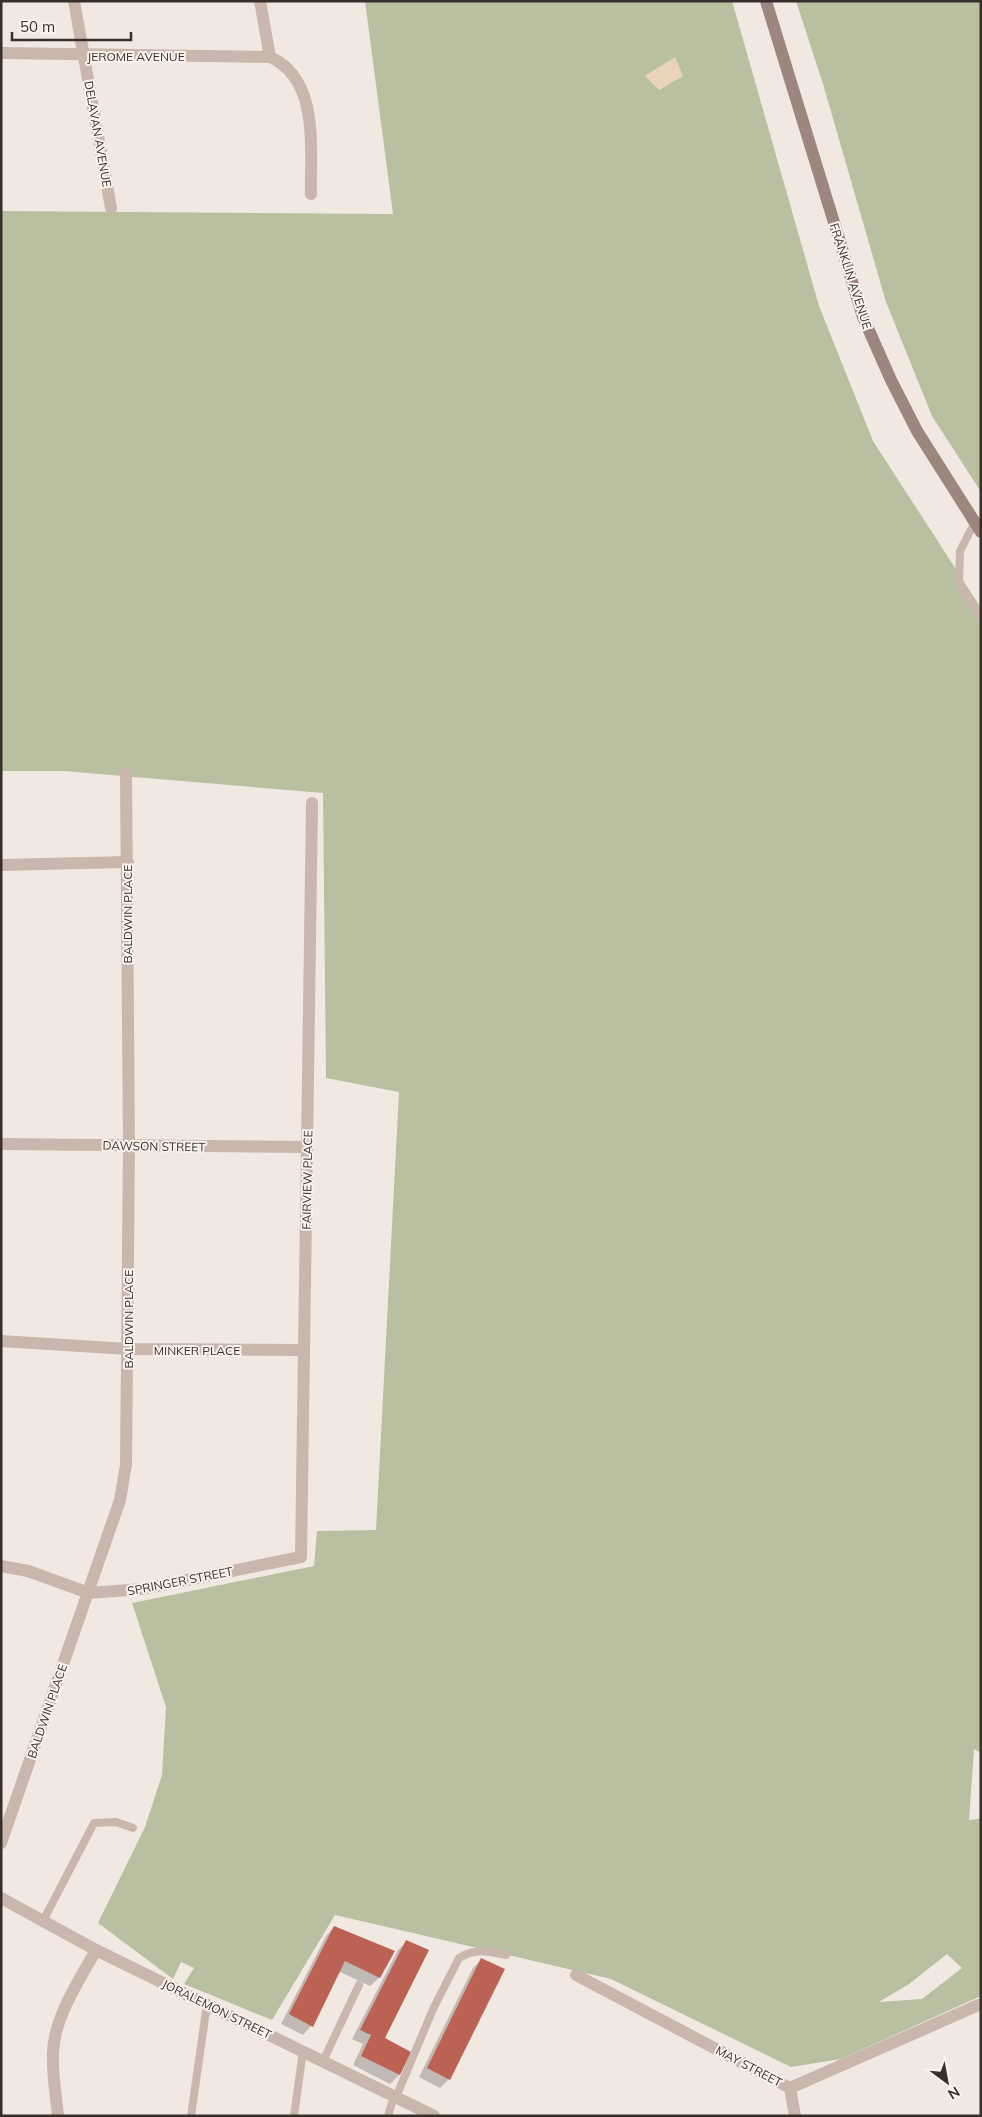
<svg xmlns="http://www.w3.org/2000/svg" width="982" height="2117" viewBox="0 0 982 2117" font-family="Mulish,sans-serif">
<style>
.green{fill:#b9c0a1;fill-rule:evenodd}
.sand{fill:#e9d4bb}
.shadow{fill:#0003}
.building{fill:#bc6254}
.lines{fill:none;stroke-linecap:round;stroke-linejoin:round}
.service{stroke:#c9b7ad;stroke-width:8}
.minor{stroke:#c9b7ad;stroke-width:12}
.tertiary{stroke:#c9b7ad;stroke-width:12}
.secondary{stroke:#9c867e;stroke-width:12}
.labels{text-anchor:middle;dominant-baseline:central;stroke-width:4;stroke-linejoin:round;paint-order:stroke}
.street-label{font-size:12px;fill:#382e2b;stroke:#f9f2ed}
</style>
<rect width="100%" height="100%" fill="#f1e8e1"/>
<g class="green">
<path d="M365,1H732L819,306L873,441L981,608V1753L974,1749L969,1820L978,1819L981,1816V1996L841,2059L791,2067L611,1979L335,1915L272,2020L184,1984L194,1968L181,1962L173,1979L98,1923L145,1827L162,1775L166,1707L132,1603L314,1566L317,1531L376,1530L399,1092L326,1078L323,793L63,771H1V211L393,214ZM947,1954L962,1968L922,1999L879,2002L909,1984Z"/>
<path d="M796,1H981V492L932,416L886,302L823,84Z"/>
</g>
<path class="sand" d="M675,57L683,76L659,90L645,76Z"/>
<g class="shadow">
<path d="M334,1927L379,1978L370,1986L338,1971L311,2026L303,2035L281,2024L326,1936Z"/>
<path d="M407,1941L383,2039L410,2052L399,2075L390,2084L353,2065L363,2044L352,2039L398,1950Z"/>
<path d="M482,1959L449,2079L440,2088L419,2077L473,1968Z"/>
</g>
<g class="building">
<path d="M334,1926L395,1951L380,1978L345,1961L313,2027L289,2014Z"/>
<path d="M406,1940L429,1950L385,2038L411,2052L400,2075L361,2056L371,2035L360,2030Z"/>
<path d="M481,1958L505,1969L450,2080L427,2068Z"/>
</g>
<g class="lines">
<g class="service">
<path d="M975,522L960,551L959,584L981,618"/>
<path d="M43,1921L94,1823L116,1822L133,1828"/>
<path d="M323,2061L359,1985"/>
<path d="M396,2097L434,2007L459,1958C475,1948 488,1951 506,1955"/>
<path d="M191,2116L207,2004"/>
<path d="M294,2116L303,2051"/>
<path d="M388,2116L394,2096"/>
</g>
<g class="minor">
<path d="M74,1L111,208"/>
<path d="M260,1L270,57"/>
<path d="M1,53L270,57C320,79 310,149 311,194"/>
<path d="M1,865L128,862"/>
<path d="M1,1144L308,1147"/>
<path d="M1,1341L128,1349L304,1350"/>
<path d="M1,1566L28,1571L89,1593L142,1589L301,1557L312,803"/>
<path d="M1,1843L120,1500L126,1465L129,1146L126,774"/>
<path d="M576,1975L790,2088L981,2004"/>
<path d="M790,2088L795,2116"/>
<path d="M58,2116C56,2095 52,2074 53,2053C54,2017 79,1981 96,1950"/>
</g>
<path class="tertiary" d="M1,1898L96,1950L434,2116"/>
<path class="secondary" d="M766,1L863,317L891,380L917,431L981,532"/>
</g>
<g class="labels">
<g class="street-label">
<text x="136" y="56">JEROME AVENUE</text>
<text transform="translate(98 134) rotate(80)">DELAVAN AVENUE</text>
<text transform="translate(851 276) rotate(72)">FRANKLIN AVENUE</text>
<text transform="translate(127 914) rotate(-90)">BALDWIN PLACE</text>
<text transform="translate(154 1146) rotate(1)">DAWSON STREET</text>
<text transform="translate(307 1180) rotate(-89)">FAIRVIEW PLACE</text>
<text transform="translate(128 1319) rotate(-90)">BALDWIN PLACE</text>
<text x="197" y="1350">MINKER PLACE</text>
<text transform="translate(180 1581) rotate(-11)">SPRINGER STREET</text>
<text transform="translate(47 1711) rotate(-71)">BALDWIN PLACE</text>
<text transform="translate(217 2009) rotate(26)">JORALEMON STREET</text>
<text transform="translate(749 2066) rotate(28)">MAY STREET</text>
</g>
</g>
<rect width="982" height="2117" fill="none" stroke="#382e2b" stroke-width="5"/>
<g transform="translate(947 2082) rotate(148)" stroke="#f9f2ed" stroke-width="4" paint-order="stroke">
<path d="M0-4L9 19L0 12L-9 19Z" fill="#382e2b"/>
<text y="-8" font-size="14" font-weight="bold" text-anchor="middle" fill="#382e2b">N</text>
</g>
<path d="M12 32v8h119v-8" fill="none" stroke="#382e2b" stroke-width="2.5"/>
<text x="20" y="32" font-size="15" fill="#382e2b" stroke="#f9f2ed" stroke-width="4" paint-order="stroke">50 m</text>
</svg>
